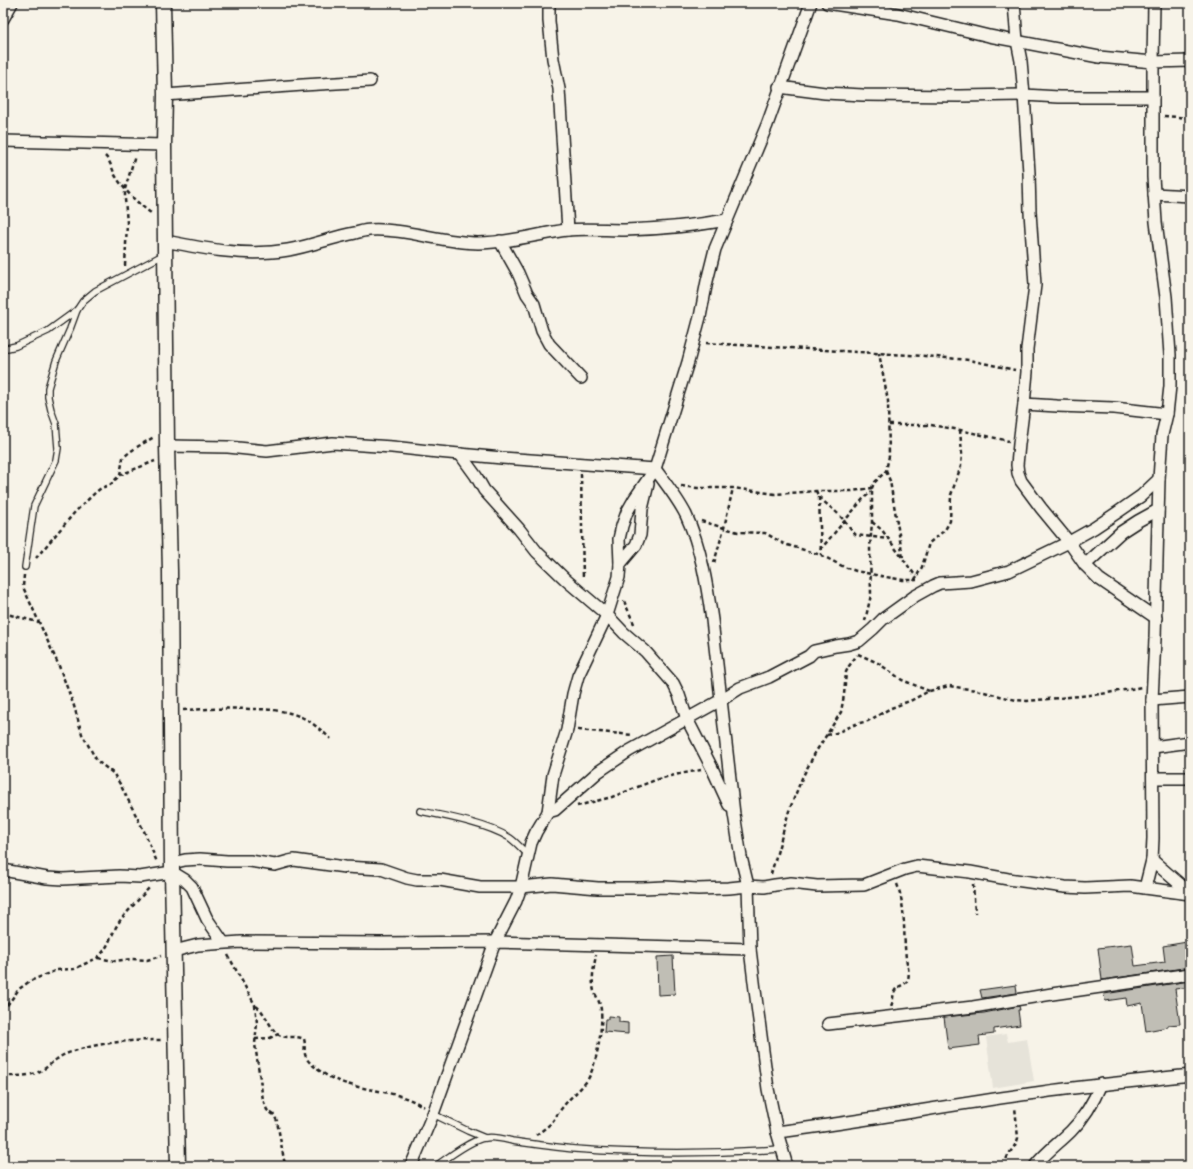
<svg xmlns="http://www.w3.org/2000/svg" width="1193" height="1169" viewBox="0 0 1193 1169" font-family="Caveat,sans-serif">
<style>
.built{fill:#e6e3d9}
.building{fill:#c0beb5;stroke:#1c1c1c}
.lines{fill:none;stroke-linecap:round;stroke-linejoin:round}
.service-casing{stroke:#1c1c1c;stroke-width:8}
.minor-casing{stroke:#1c1c1c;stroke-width:14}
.tertiary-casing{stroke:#1c1c1c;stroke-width:17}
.path{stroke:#1c1c1c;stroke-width:2.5;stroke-dasharray:4 3;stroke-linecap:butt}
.service{stroke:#f7f3e8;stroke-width:5.5}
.minor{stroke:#f7f3e8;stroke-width:11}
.tertiary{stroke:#f7f3e8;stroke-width:14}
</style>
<rect width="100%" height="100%" fill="#f7f3e8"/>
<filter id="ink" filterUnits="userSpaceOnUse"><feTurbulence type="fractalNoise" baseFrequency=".025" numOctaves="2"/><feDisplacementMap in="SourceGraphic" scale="8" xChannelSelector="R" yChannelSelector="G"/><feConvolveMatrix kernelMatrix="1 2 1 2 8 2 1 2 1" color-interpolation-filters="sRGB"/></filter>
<g filter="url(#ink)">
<path class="built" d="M1006,1034L1008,1042L1027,1039L1034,1081L993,1088L986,1037Z"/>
<g class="building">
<path d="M1187,942L1189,959L1190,958V967L1102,980L1098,948L1132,944L1135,966L1165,962L1163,946Z"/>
<path d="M673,956L675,994L658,995L657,957Z"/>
<path d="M1190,981V987L1175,989L1180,1024L1168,1025V1027L1146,1031L1142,1003L1127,1006L1126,998L1105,1001L1104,994Z"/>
<path d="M1016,985L1017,993L982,998L980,990Z"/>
<path d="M1019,1006L1020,1010H1018L1020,1025L994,1029V1034L979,1036L980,1045L948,1049L944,1017L984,1013Z"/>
<path d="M608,1016L619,1017V1022L628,1023V1034L604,1032L605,1019H608Z"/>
</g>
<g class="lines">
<defs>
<g id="service">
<path d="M3,349L16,346L48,331L77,310L83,301L95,291L165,254"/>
<path d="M25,567L34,506L56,460L58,448L56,424L51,410L48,397V388L56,361L70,329L77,310"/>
<path d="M420,811C445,816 489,824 510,838C517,843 522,849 528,855"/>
<path d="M433,1114L468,1131L485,1138"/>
<path d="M436,1166C447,1158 472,1139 485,1138C494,1136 504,1139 512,1141C533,1144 554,1147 575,1149C643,1154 713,1154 781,1149"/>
</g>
<g id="minor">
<path d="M549,3V21L553,59L559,89L568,230"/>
<path d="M827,3L898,14L989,36L1099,57L1153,62L1190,61"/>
<path d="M1014,3L1017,41L1021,61L1024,95L1029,173L1030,212L1035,285L1027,349V372L1024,404L1019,444L1017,465L1018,473L1021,481L1041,508L1069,542L1085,565L1099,579L1156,618"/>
<path d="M3,19L12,3"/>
<path d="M779,87L825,93L863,95L959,96L1024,95L1059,97H1153"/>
<path d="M165,95L303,85L370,81"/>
<path d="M3,141L164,145"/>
<path d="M1154,194L1190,196"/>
<path d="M165,241C205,249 247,257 288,250C311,246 333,237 355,233C360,232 365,230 370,230C406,228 442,243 478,243C508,243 538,234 567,230C586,228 606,230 625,230C659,229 693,226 727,220"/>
<path d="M500,241L518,273L527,294L534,304L542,331L549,344L581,378"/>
<path d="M1024,404L1057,406L1114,408L1167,414"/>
<path d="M167,446L228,447L267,451L333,443L392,447L438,452L502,458L655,469C666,484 678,499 686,515C701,547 707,585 712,620L734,814L741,857L748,886L750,949L755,990L768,1089L777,1132L787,1166"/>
<path d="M460,454L476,476L484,490L519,529L537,552L566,580L607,615L624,633L645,651L673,683L679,695L687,719L712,768L729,805"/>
<path d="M620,564L636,545L640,535L642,509L648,484"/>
<path d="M1085,565L1121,532L1138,521L1158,510"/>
<path d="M1152,700L1190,697"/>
<path d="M1153,747L1190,742"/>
<path d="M1153,778H1190"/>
<path d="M548,812L555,810L598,772L629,751L721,700L740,688L769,677L809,656L814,651L836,646L849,644L859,641L873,629L883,619L915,596L933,586L940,583L971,581L1009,571L1069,542L1094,528L1118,512L1141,496L1159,479"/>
<path d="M1152,860L1190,893"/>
<path d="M172,863L185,860L200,859L227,861H250L275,865L289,861L294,860L345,867L381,869L407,878L417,880H440L480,887H521L552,884L598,888H643L665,887L698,889L729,888L748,886L764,887L775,885L791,883L817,886L864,885L905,869L917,866L970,872L1008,879L1065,887L1085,888L1130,886L1190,894"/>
<path d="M3,870L47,878L63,879L119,876L140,877L172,872L185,880L192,887L207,919L223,942"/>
<path d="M1145,888L1152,860L1153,838L1152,700L1155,639L1159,479L1162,435L1167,414L1170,386V355L1166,297L1156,222L1153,177V62L1154,3"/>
<path d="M174,951L198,945L241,942L381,943L495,942L750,949"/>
<path d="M828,1024L973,1007L1052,994L1190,974"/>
<path d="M777,1132C866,1121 954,1104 1043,1092C1092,1085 1141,1081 1190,1075"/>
<path d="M411,1166L433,1114L495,942L516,901L521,887L531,843L536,832L548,812L553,775L567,730L573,694L578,676L607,615L619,577L620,564L619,539L622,526L627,512L635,498L655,469L688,362L700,317L707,281L715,249L767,125L811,3"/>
<path d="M1035,1166C1045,1153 1059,1143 1071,1131C1084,1118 1094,1101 1101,1084"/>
</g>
<path id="tertiary" d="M163,3L165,95L164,145L167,446L170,571L172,872L178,1166"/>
</defs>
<use href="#service" class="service-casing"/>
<use href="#minor" class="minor-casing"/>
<use href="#tertiary" class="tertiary-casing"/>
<g class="path">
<path d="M1164,116L1190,118"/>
<path d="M105,156C110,161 112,168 115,175C124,190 137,203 151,213"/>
<path d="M125,266L127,223L125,199V189L135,156"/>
<path d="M706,343L925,356L969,360L1015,370"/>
<path d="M889,425H931L960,430L1009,441"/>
<path d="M886,471L890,481L903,558"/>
<path d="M581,474L583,579"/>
<path d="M120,475L123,458C132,449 144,443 154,437"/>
<path d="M681,486L698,488H733L775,494L816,491H852L872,488"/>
<path d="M816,491C821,502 832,507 840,516C846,522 850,530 856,535L889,539"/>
<path d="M819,497L821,555"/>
<path d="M701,521L738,532L765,533L784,544L821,555L844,567L856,571L886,577L903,580H917"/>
<path d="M872,522L882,530L917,578"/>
<path d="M820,550L863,499L872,491"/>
<path d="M36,558L75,512L96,492L101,488L110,485L120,475L155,461"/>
<path d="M714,563L724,528L733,488"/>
<path d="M24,575L23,587L59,666L74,706L82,734L97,761L113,773L120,784L144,831L157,862"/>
<path d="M914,581L922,567L929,543L945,530L950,521L951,495L961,466L962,454L960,430"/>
<path d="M624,601L635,626"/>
<path d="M3,613L38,622"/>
<path d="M865,621L871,595L870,547L872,522V488L874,483L886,471L889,456L888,401L879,353"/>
<path d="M858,654L878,663L902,680L929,691"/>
<path d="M183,710C206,709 228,708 251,709C267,709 283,710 299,716C311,721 321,730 331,739"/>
<path d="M578,730L633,735"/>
<path d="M827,735L836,733L856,724L868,721L891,708L912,700L929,691L949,686L976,690L1016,700L1027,701L1101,694L1142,687"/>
<path d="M577,806L612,797L658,779L679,774L701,770"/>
<path d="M771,874L789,811L802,778L815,753L836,720L841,712L844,695L846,672L849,666L857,655"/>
<path d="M973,884L975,913"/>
<path d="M228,955L255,1005L257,1023L255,1044L263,1100L267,1110L274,1115L277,1121L284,1160L286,1166"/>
<path d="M98,958L115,961L131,959L147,960L161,956"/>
<path d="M256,1006C259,1008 262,1011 264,1015C269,1021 272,1031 279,1035C287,1039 296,1035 304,1039C306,1045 303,1051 306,1057C308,1062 313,1065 316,1068C349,1095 391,1085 424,1107"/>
<path d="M891,1006C894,1001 892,993 896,989C900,985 906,985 908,979C910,973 907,964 906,958C903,933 906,907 897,884"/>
<path d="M3,1011L19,989L30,981L57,970L74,969L97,958L103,952L107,946L116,927L121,919L149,888"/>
<path d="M255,1039L270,1038L278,1034"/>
<path d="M3,1076C16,1076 31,1077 42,1070C48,1067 52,1062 57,1059C62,1055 68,1053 74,1051C102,1042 133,1040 163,1040"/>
<path d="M536,1135C541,1131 548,1127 552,1122C556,1117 559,1111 563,1107C569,1098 579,1091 586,1082C596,1069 603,1028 601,1011C601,1004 597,998 594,991C591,980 594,966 596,955"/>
<path d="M1005,1166C1006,1152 1015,1150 1018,1138L1015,1107"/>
</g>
<use href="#service" class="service"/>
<use href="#minor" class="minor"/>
<use href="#tertiary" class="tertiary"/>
</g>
</g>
<rect width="1193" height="1169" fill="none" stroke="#f7f3e8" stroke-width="16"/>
<rect x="8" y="8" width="1177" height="1153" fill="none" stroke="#1c1c1c" stroke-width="1.5" filter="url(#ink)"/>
</svg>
